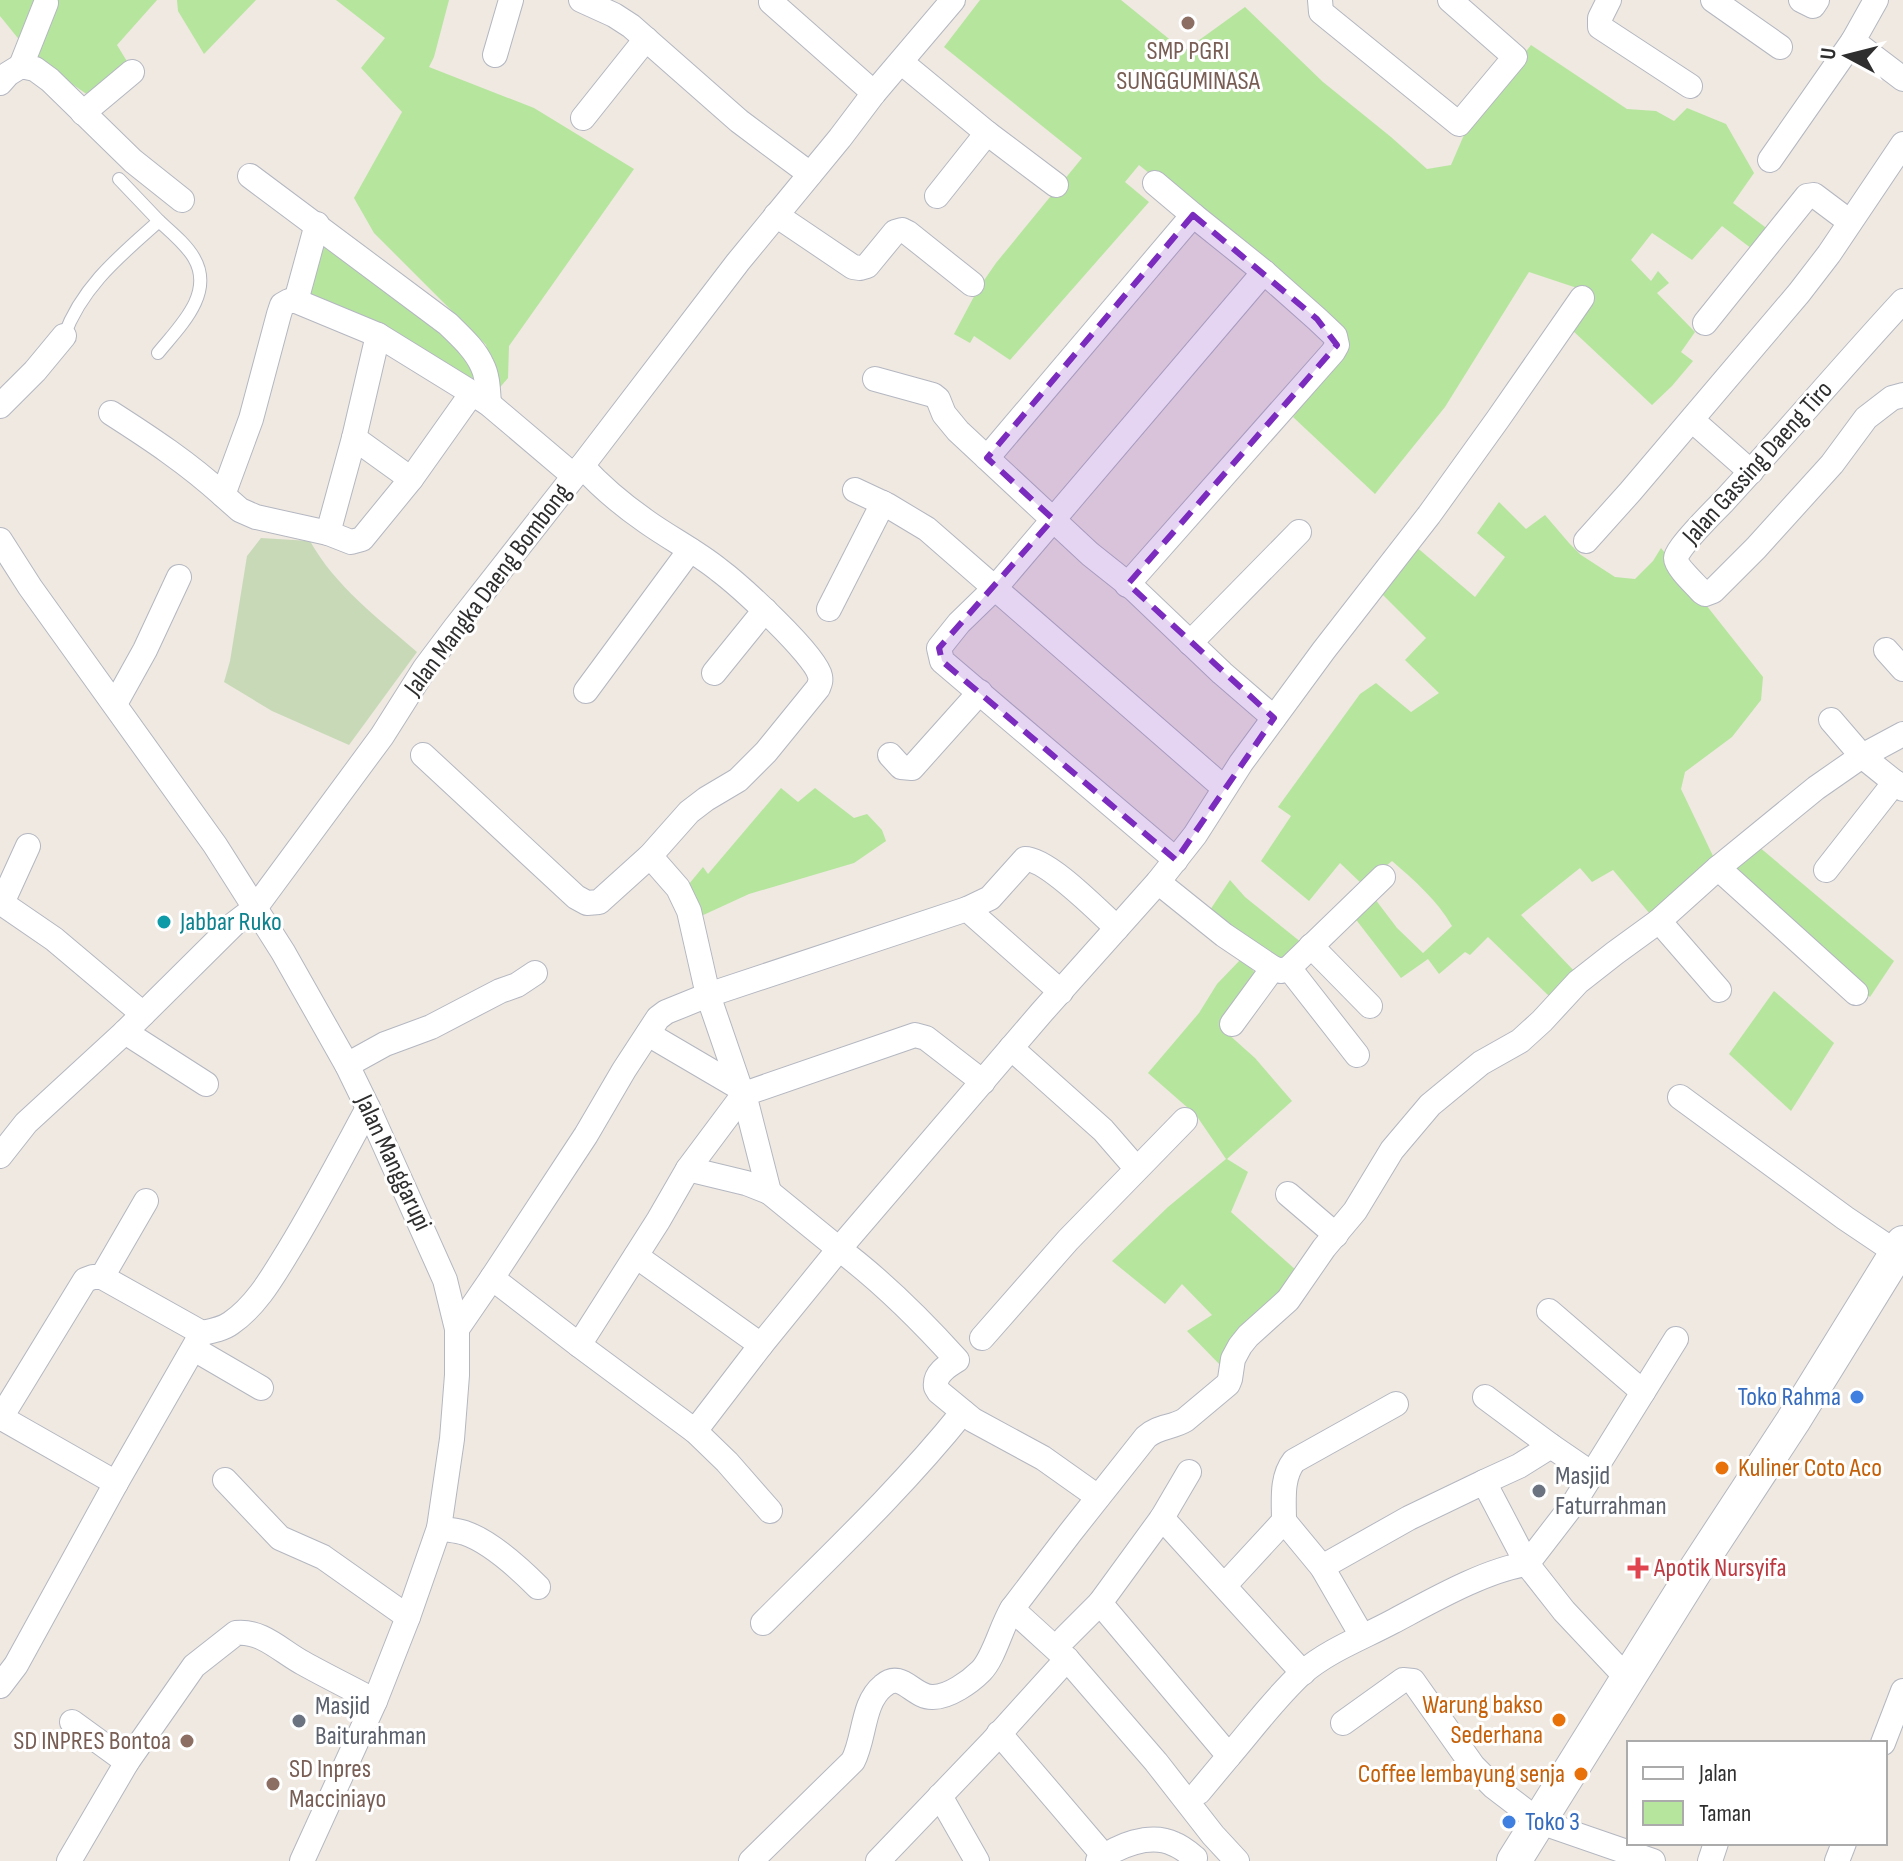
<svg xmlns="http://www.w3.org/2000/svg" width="1903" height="1861" viewBox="0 0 1903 1861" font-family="'Sofia Sans Condensed',sans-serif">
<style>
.green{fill:#b6e59e}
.cemetery{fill:#c8d9b8}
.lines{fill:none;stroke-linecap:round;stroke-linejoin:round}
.lane-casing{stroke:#b4b7c1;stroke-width:14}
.street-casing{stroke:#b4b7c1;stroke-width:26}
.secondary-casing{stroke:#b4b7c1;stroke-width:36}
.lane{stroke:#fff;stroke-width:12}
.street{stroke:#fff;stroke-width:24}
.secondary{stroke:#fff;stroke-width:34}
.marked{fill:#7b2cbf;fill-opacity:0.2;stroke:#7b2cbf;stroke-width:6;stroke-dasharray:16 10;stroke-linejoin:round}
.education-dot{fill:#8d6e63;stroke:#fff;stroke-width:3}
.culture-dot{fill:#0f9aa8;stroke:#fff;stroke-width:3}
.shop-dot{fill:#3f7fe0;stroke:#fff;stroke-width:3}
.food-dot{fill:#e8710a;stroke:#fff;stroke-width:3}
.worship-dot{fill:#6b7280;stroke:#fff;stroke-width:3}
.health-dot{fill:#e0444e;stroke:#fff;stroke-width:3}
.labels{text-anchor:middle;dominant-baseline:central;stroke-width:6;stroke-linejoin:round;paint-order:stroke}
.education-label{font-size:26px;fill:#785e54;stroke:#fff}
.street-label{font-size:26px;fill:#2e2e2e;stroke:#fff}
.culture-label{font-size:26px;fill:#0d838f;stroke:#fff;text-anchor:start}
.shop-label{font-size:26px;fill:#366cbe;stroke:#fff;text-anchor:end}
.food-label{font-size:26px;fill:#c56008;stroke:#fff;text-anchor:end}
.worship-label{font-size:26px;fill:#5b616d;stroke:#fff;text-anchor:start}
.health-label{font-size:26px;fill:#be3a42;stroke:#fff;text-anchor:start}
</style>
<rect width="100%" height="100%" fill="#efe9e1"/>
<g class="green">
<path d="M0,0H157L117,45L128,63L88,95L34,58L0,16Z"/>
<path d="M177,0H256L204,54L178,11Z"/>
<path d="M336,0H449L434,57L429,67L534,108L634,169L509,346L508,378L496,392L486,345L374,233L354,198L402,112L361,68L385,38Z"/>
<path d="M980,0H1121L1184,51L1245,7L1323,82L1391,137L1427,169L1451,165L1467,128L1531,45L1627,109L1656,111L1674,121L1687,108L1726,124L1754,173L1733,203L1773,233L1756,252L1722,226L1692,260L1652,233L1631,260L1651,281L1658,271L1669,283L1657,293L1695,332L1681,352L1693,361L1672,386L1652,405L1571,329L1583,290L1529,272L1445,407L1375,494L1293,417L1350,346L1216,227L1139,165L1125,182L1149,202L1010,360L974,336L970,343L954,334L978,289L996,263L1082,158L944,47Z"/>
<path d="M321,228L474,363L482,391L302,295Z"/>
<path d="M1499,502L1526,529L1545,515L1569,543L1581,555L1615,577L1635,579L1653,561L1661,548L1763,677L1761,700L1732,737L1685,772L1681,789L1713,856L1650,914L1613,870L1592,882L1580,868L1521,915L1576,973L1551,998L1488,937L1470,955L1465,952L1439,974L1428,959L1401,978L1354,917L1375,899L1397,928L1423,953L1452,926C1437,900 1414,880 1392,861L1363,885L1340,863L1309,901L1261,861L1291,816L1278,807L1360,694L1376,683L1411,712L1439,693L1405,660L1426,638L1378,590L1414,545L1475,597L1505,557L1477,533Z"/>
<path d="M781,788L798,802L815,788L854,818L867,814L882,830L886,841L854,863L749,894L699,917L684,890L703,867L708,874Z"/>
<path d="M1758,846L1894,961L1870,997L1728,867Z"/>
<path d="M1230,880L1245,897L1302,943L1275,963L1208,913Z"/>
<path d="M1242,958L1264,983L1227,1033L1255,1058L1292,1101L1227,1159L1248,1172L1231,1212L1297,1271L1222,1367L1187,1331L1212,1315L1182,1284L1165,1304L1112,1261L1168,1207L1226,1159L1196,1115L1148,1073L1199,1013L1217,984Z"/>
<path d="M1774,991L1834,1043L1791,1111L1729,1054Z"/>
</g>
<path class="cemetery" d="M261,538L310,541C335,586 379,619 417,652L349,745L272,711L224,682L230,661L247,556Z"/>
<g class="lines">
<defs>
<g id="lane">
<path d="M64,336C82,286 121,255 159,221L119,179"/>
<path d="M158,353C179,327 215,294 194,258C186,244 171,232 159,221"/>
</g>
<g id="street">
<path d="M581,0L614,15L631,26L739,121L810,174"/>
<path d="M1320,0L1321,12L1459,124L1515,57L1450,0"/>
<path d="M1609,0L1600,18V27L1690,86"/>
<path d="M1713,0L1780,47"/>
<path d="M1801,0L1813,6L1817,0"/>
<path d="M1876,0L1853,41L1903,79"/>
<path d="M771,2L874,93"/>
<path d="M495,55L511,0"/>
<path d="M901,62L987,133L1056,185"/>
<path d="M21,66L46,3"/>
<path d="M0,83L8,74L21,66L35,69L50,80L133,161L182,200"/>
<path d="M83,113L132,72"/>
<path d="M583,118L646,39"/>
<path d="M1770,160L1853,41"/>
<path d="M250,176L448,324C460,336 475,349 482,365C488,376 488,391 489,404"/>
<path d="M1155,183L1193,215"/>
<path d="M937,196L987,133"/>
<path d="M776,215L853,267L860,268L867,266L895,232L902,230L908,233L972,284"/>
<path d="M296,301L317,224"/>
<path d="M1903,301C1842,367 1784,436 1723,502C1714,511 1676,549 1676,558C1676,567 1696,585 1702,592L1705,594L1713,591L1756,548L1832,464L1866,418L1892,398L1903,395"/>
<path d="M1705,323L1807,196L1814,195L1850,222"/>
<path d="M378,335L354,438L328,533L351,542L362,539L411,479L472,393L489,404L574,476"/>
<path d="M875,379L933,395L938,399L944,414L958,431L1090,554L1134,589L1222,673L1274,718"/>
<path d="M0,406L35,371L64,336"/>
<path d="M111,413C150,438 188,463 223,495L251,419L279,314L282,305L289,301H296L378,335L472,393"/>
<path d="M1692,420L1751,472"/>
<path d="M354,438L411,479"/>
<path d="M987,458L1193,215L1264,272L1317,319L1335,336L1337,345L1333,352L1127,585"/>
<path d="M855,490L887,505L927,529L1224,788"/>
<path d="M223,495L240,510L256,517L328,533"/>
<path d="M0,540L30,587L215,845L283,952L347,1065L368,1108L445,1280L457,1329V1375L452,1439L439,1528L408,1617L375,1701L302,1861"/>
<path d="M1586,541L1630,492L1799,293L1829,254L1903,144"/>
<path d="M829,609L883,503"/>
<path d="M1190,643L1299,532"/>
<path d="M1886,650L1903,669"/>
<path d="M714,673L765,610"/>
<path d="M586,691L690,550"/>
<path d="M115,704L145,650L179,577"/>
<path d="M1831,720L1862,756L1903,789"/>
<path d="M423,755L576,897L587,903L599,902L650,856L689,812L706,799L738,780L766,752L818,688C820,683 821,681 820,676C816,655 739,585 719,570C697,552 671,539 647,522C624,506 602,488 582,466"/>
<path d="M890,755L901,767L912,768L980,692"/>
<path d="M1176,860L942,661L939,648L959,623L995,588L1264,272"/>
<path d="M1718,868L1856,993"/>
<path d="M1826,870L1895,782"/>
<path d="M1158,882L1224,935L1273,968L1281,971L1289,968L1383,877"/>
<path d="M0,902L54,939L143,1014"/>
<path d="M2,903L28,846"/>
<path d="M967,909L990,898L1025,859C1048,859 1098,911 1117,928"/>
<path d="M1659,921L1719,990"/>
<path d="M1311,946L1370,1006"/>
<path d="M1289,968L1357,1055"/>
<path d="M1232,1024L1273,968"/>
<path d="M125,1032L206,1084"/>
<path d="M648,1034L740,1088"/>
<path d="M1011,1048L1103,1130L1136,1168"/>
<path d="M347,1065L385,1044L431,1027L500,991L517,985L535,973"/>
<path d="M1680,1097L1845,1218L1897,1253"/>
<path d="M0,1156L26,1123L125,1032L234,924L255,908L382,736L425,668L455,628L582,466L738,262L840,138L874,93L953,0"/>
<path d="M688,1169L746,1183L769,1192L744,1094L915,1035L926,1038L983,1082"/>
<path d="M1288,1194L1336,1235"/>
<path d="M636,1256L761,1345"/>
<path d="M102,1277L146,1201"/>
<path d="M492,1278L579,1345L695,1431L761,1345L839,1249L769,1192"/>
<path d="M1549,1311L1643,1392"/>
<path d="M457,1329L492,1278L586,1135L624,1070L658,1018L666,1012L708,995L967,909L1061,992"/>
<path d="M982,1338L1068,1240L1185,1120"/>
<path d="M579,1345L658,1221L688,1169L744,1094L740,1088L708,995L689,911L678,888L650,856"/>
<path d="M194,1349L261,1388"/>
<path d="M1485,1397L1551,1446L1592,1474"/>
<path d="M0,1417L116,1483"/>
<path d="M0,1419L85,1280L93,1277H102L202,1333"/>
<path d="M695,1431L727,1462L770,1511"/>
<path d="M1189,1472L1162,1518L1100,1603L1229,1756L1199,1792"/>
<path d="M225,1480L280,1538L323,1557L408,1617"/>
<path d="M1484,1482L1519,1466L1551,1446"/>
<path d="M1098,1497L1043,1458L973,1420L939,1392L936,1387C934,1374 947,1366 957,1360C920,1319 883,1282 839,1249L1042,1012L1158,882L1195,835L1241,763L1324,650L1429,515L1498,419L1582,298"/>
<path d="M1162,1518L1303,1673"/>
<path d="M1284,1521C1284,1500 1281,1478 1294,1461L1396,1404"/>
<path d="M439,1528C447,1530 457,1530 465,1533C491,1542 519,1568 538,1587"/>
<path d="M1225,1585L1284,1521L1322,1567L1362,1636"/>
<path d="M763,1623C832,1554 902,1488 963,1412"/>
<path d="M1065,1638L1100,1603"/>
<path d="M1627,1678L1564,1611L1527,1564L1574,1503L1676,1339"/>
<path d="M0,1686L16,1665L116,1483L202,1333C212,1331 223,1329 231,1323C257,1305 273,1276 289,1250C317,1204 342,1156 368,1108"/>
<path d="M72,1722L127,1762"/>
<path d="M1343,1723L1403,1680L1413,1681L1473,1766L1494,1787L1540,1822L1653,1861"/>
<path d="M999,1733L1104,1856"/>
<path d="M1883,1743L1903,1691"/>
<path d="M1229,1756C1253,1728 1275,1698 1302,1673C1329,1650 1362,1638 1392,1622C1430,1602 1485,1570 1527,1564L1484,1482L1409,1518L1322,1567"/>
<path d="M940,1796L977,1861"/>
<path d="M69,1861L127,1762L194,1666L236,1633C262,1630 282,1652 303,1663C326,1676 351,1688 375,1701"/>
<path d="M751,1861L853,1761C865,1738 862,1703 883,1686C902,1669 913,1698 933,1697C949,1697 970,1682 981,1671C994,1658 1001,1627 1012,1609"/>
<path d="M878,1861L992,1742L1067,1659"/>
<path d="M1098,1861C1117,1846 1150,1832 1174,1844C1182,1847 1189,1853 1195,1858"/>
<path d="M1237,1861L1213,1835L1156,1762L1067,1659L1012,1609L1070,1533L1146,1437C1158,1426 1172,1428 1185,1420L1228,1384L1230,1379L1233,1359L1240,1346L1248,1336L1288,1300L1324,1248L1355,1211L1392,1150L1430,1105L1481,1063L1520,1041L1542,1021L1578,982L1615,953L1659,921L1718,868L1816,788L1862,756L1903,734"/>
<path d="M1710,1861L1716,1843"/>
<path d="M1837,1861L1844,1843"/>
</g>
<path id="secondary" d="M1514,1861L1698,1566L1793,1421L1903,1243"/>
</defs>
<use href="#lane" class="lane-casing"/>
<use href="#street" class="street-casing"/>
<use href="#secondary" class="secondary-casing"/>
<use href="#lane" class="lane"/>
<use href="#street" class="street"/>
<use href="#secondary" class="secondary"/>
</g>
<path class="marked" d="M1193,215L1317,319L1337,345L1128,584L1274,718L1176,860L942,661L939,648L1053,519L987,458Z"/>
<g class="education-dot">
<circle cx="1188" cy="23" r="8"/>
<circle cx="187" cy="1741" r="8"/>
<circle cx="273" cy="1784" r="8"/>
</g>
<circle class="culture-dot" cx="164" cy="922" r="8"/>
<g class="shop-dot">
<circle cx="1857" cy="1397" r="8"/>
<circle cx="1509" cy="1822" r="8"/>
</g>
<g class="food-dot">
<circle cx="1722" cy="1468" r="8"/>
<circle cx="1559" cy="1720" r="8"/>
<circle cx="1581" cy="1774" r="8"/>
</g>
<g class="worship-dot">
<circle cx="1539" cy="1491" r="8"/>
<circle cx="299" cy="1721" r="8"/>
</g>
<path class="health-dot" d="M1634 1556h8v8h8v8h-8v8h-8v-8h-8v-8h8z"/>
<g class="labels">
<g class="education-label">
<text x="1188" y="51">SMP PGRI<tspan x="1188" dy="30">SUNGGUMINASA</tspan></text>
<text x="171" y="1741" text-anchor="end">SD INPRES Bontoa</text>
<text x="289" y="1769" text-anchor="start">SD Inpres<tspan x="289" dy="30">Macciniayo</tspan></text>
</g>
<g class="street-label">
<text transform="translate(1758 463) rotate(-48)">Jalan Gassing Daeng Tiro</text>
<text transform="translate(488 590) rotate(-53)">Jalan Mangka Daeng Bombong</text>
<text transform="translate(393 1163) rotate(65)">Jalan Manggarupi</text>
</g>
<g class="culture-label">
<text x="180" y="922">Jabbar Ruko</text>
</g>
<g class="shop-label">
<text x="1841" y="1397">Toko Rahma</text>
<text x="1525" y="1822" text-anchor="start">Toko 3</text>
</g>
<g class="food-label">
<text x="1738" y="1468" text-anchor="start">Kuliner Coto Aco</text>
<text x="1543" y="1705">Warung bakso<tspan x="1543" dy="30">Sederhana</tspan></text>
<text x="1565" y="1774">Coffee lembayung senja</text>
</g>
<g class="worship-label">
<text x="1555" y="1476">Masjid<tspan x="1555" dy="30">Faturrahman</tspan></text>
<text x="315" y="1706">Masjid<tspan x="315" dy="30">Baiturahman</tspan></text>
</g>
<g class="health-label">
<text x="1654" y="1568">Apotik Nursyifa</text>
</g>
</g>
<rect x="1627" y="1741" width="260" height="104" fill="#ffffff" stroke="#ababab" stroke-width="2"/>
<rect x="1643" y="1767" width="40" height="12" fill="#ffffff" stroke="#ababab" stroke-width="2"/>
<text x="1699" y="1781" font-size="24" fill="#2e2e2e">Jalan</text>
<rect x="1643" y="1801" width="40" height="24" fill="#b6e59e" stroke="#ababab" stroke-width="2"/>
<text x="1699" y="1821" font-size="24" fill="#2e2e2e">Taman</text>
<g transform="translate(1847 56) rotate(277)" stroke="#ffffff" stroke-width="6" paint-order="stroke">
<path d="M0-6L14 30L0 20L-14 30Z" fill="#2e2e2e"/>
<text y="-12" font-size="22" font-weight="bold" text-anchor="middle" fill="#2e2e2e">U</text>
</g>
</svg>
